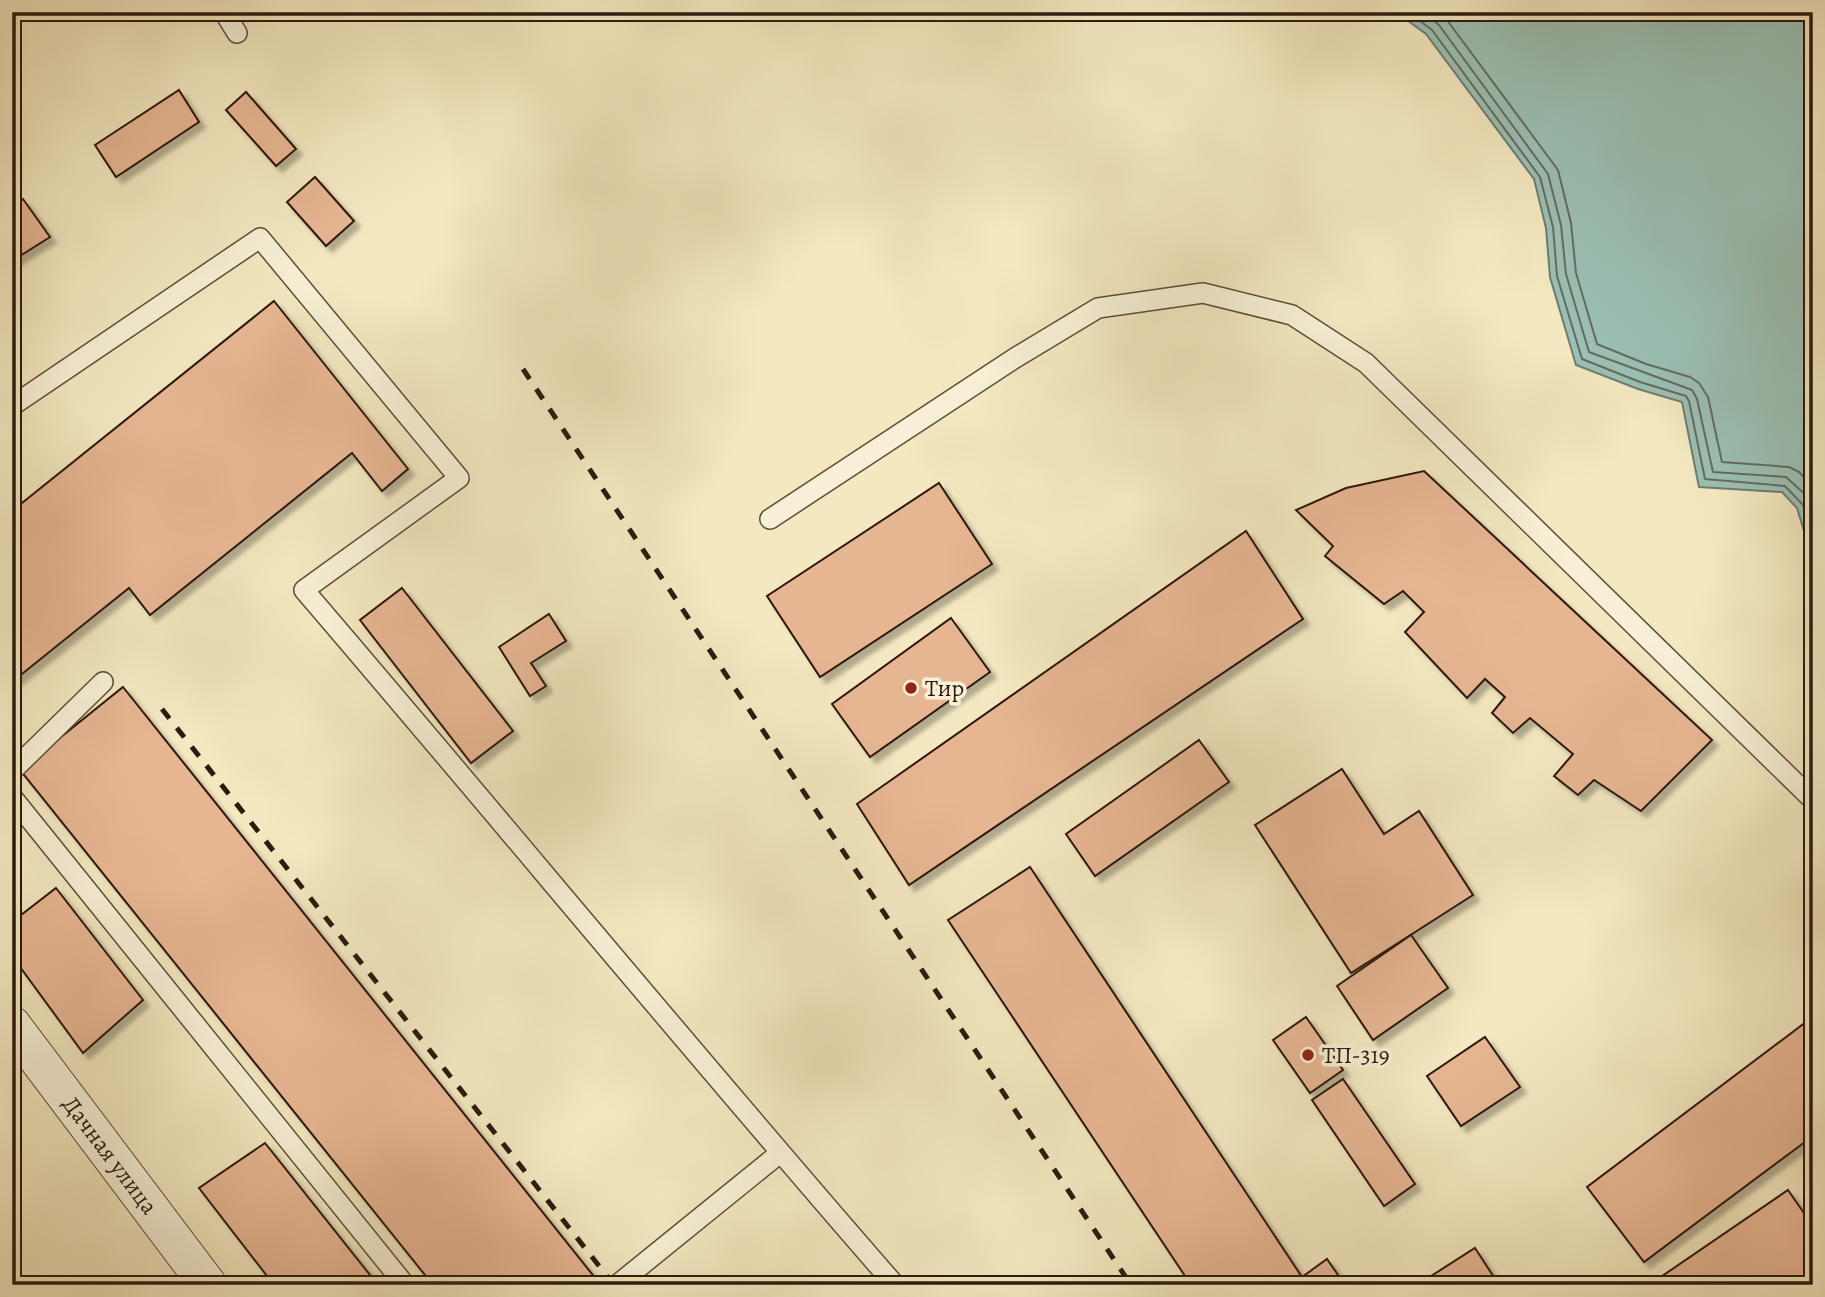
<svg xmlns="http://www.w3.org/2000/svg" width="1825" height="1297" viewBox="0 0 1825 1297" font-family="Alegreya,serif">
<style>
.water{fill:#9bc0b4;stroke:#6f7d72;stroke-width:2}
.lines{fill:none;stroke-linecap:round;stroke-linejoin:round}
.shore{stroke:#646c61;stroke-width:2}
.building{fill:#e6b692;stroke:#2d190e;stroke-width:2;filter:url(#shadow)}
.lane-casing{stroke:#5e4d3a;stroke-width:22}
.street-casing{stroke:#5e4d3a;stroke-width:39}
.lane{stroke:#f7f0d6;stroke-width:19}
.street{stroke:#f7f0d6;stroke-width:37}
.rail{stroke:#2d190e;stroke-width:5;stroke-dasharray:12 12;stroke-linecap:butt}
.poi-dot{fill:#8f2418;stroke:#f7f0d6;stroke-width:2.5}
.labels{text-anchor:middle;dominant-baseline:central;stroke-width:7;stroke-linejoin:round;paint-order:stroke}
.poi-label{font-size:24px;fill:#2d190e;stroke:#f7f0d6;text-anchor:start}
.street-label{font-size:24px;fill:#2d190e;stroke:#f7f0d6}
</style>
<defs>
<filter id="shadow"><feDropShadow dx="6" dy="6" stdDeviation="2" flood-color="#0004"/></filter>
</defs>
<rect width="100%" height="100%" fill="#f3e8c0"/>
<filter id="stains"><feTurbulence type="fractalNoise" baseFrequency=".00286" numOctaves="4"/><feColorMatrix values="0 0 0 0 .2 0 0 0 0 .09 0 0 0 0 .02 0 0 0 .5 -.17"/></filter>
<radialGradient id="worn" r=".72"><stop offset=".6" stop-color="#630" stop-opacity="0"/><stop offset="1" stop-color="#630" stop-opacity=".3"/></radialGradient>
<path class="water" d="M1396,12H1813V561L1797,508L1782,492L1699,487L1682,402L1638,389L1576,365L1550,277L1546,228L1534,179L1426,34Z"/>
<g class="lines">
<g class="shore">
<path d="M1408,12L1432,30L1540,177L1553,227L1557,276L1582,359L1640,382L1686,396L1689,401L1705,479L1785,486L1803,505L1813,537"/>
<path d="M1423,12L1439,25L1548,174L1561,225L1566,274L1589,352L1692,390L1697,399L1713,472L1786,477L1808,497L1813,507"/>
<path d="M1441,12L1558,170L1571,223L1576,273L1597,344L1646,364L1690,377L1699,383L1708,397L1722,462L1789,467L1799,472L1813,487"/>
</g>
</g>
<g class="building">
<path d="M179,90L199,122L116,177L95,145Z"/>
<path d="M246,92L296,149L276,166L226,110Z"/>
<path d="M315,177L354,221L326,246L287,202Z"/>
<path d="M23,199L50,237L12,261V206Z"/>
<path d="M274,301L408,469L382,491L352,453L150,615L129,588L12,682V511Z"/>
<path d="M1424,471L1712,740L1641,811L1594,780L1578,795L1554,776L1573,754L1530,718L1513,733L1492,713L1505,697L1485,679L1467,698L1405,632L1424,612L1403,591L1384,604L1325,556L1333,546L1296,510L1346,488Z"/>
<path d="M939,483L992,564L820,677L767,596Z"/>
<path d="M1246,531L1303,619L909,885L857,804Z"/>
<path d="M402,588L513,731L471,763L360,620Z"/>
<path d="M549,614L566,641L531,663L546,686L530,696L499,647Z"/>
<path d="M951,618L990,672L870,757L832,704Z"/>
<path d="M123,687L600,1284L433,1285L20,770Z"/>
<path d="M1199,740L1229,782L1095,876L1066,834Z"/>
<path d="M1342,769L1384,834L1419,811L1473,895L1351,973L1255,825Z"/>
<path d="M1030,867L1302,1277L1327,1259L1345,1285H1191L948,920Z"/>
<path d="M56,888L143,1000L83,1053L12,956V922Z"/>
<path d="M1411,935L1448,988L1373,1040L1337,986Z"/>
<path d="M1306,1017L1343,1070L1310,1093L1273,1040Z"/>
<path d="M1806,1022L1813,1032V1136L1644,1262L1587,1187Z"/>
<path d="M1485,1037L1520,1087L1461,1126L1427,1076Z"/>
<path d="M1343,1079L1415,1184L1384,1206L1312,1100Z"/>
<path d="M265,1143L378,1285H274L199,1188Z"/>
<path d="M1788,1190L1813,1226V1261L1800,1285H1649Z"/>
<path d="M1475,1248L1499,1285H1417Z"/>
</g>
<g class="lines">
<defs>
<g id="lane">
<path d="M224,12L237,33"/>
<path d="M12,406L260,238L459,478L304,590C502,821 695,1056 895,1285"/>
<path d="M770,519L1015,358L1098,308L1203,293L1292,315L1366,363L1813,800"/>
<path d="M12,771L103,682"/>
<path d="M12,797L405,1285"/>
<path d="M617,1285L780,1153"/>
</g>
<g id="street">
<path id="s1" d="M12,1025L208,1285"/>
</g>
</defs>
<use href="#lane" class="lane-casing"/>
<use href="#street" class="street-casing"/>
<use href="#lane" class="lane"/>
<use href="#street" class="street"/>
<g class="rail">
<path d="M523,369L1131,1285"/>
<path d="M162,709L614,1285"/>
</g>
</g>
<g class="poi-dot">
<circle cx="911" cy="688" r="7"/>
<circle cx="1308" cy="1055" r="7"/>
</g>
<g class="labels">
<g class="poi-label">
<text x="925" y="688">Тир</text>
<text x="1322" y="1055">ТП-319</text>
</g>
<g class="street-label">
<text stroke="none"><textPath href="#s1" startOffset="163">Дачная улица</textPath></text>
</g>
</g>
<rect width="1825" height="1297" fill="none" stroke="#f3e8c0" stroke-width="42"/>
<rect x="14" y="14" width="1797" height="1269" fill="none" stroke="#2d190e" stroke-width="3.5"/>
<rect x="21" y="21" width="1783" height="1255" fill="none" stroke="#2d190e" stroke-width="2"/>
<rect width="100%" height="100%" filter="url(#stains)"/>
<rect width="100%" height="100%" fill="url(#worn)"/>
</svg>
